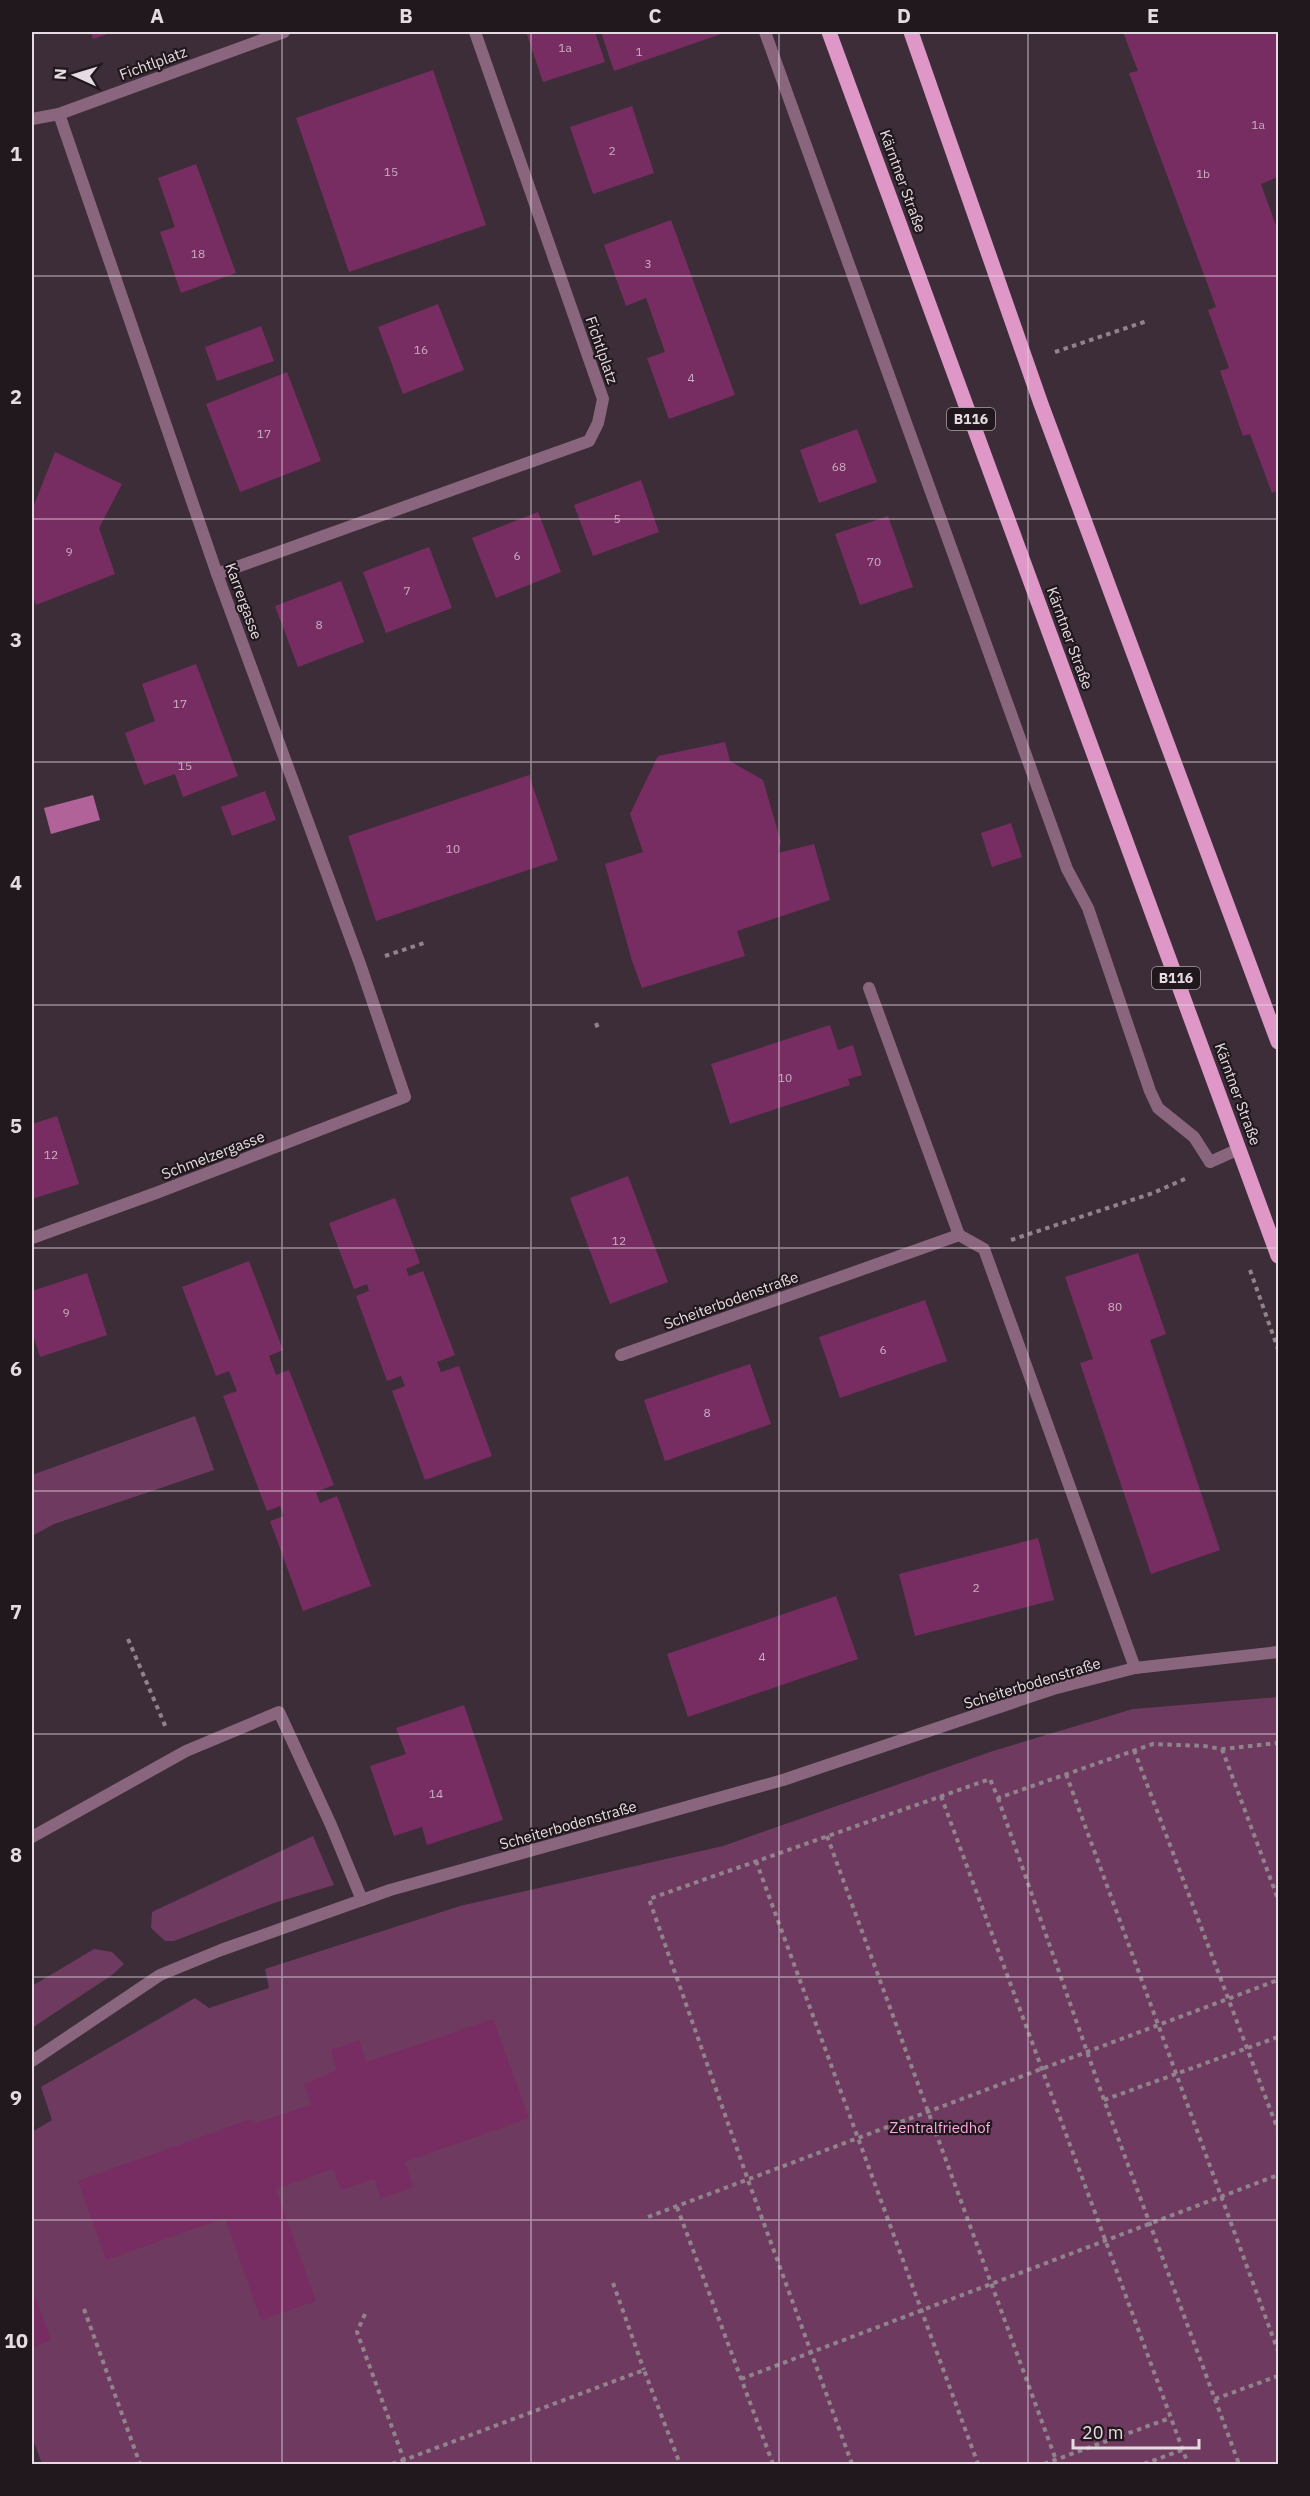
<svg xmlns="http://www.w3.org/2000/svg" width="1310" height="2496" viewBox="0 0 1310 2496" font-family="'IBM Plex Sans',sans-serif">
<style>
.green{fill:#6f3a5f}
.water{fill:#b16298}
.building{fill:#772d62}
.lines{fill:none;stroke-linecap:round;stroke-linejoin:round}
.path{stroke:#90838c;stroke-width:4;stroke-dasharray:4.5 4.5;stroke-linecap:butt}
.lane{stroke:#89667d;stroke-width:12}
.street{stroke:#89667d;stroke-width:12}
.primary{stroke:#de97c6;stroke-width:15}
.grid{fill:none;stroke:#e6dbe2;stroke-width:1.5;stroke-opacity:0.55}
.labels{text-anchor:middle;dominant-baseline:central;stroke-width:4.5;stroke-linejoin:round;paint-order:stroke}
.number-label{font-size:12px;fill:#cab0c2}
.shield{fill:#20181d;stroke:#aba0a7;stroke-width:1.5}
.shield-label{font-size:14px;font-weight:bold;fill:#e6dbe2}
.street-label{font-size:15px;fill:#e6dbe2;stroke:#20181d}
.park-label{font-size:15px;fill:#fea9e2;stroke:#20181d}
.neatline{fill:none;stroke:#e6dbe2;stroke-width:2}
.grid-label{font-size:20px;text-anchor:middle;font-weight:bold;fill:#e6dbe2}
</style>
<rect width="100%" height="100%" fill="#3d2d38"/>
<g class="green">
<path d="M195,1416L214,1470L54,1524L32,1536V1475Z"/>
<path d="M1278,1697V2464H42L32,2437V2132L52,2120L41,2087L195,1998L209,2008L269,1988L265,1969L460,1906L723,1846L993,1751L1133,1709Z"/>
<path d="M313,1836L334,1885L274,1903L174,1941H165L151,1928L152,1912Z"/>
<path d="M94,1949L112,1952L124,1964L112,1975L32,2028V1986Z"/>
</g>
<path class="water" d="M93,795L100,820L51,834L44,808Z"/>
<g class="building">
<path d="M91,32H113L93,39Z"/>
<path d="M526,32H595L605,62L543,82Z"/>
<path d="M601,32H727L614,71Z"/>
<path d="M1123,32H1278V177L1261,184L1278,231V490L1272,493L1250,434L1243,436L1220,371L1229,368L1208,310L1216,307L1129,73L1138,71Z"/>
<path d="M433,70L486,225L349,272L296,118Z"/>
<path d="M632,106L654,173L593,194L570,127Z"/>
<path d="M196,164L236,273L181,293L160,232L175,227L158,178Z"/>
<path d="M671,220L735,395L669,419L647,358L665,352L646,298L626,306L604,245Z"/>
<path d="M438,304L464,370L403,394L378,327Z"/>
<path d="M261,326L274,361L217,381L205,347Z"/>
<path d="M287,372L321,461L240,492L206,404Z"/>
<path d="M857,429L877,482L819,503L800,450Z"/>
<path d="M55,452L122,484L99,528L115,574L36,605L32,594V506L34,505Z"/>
<path d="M641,480L659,532L593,556L574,505Z"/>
<path d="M538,512L561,572L496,598L472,538Z"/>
<path d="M888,516L913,587L860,605L835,534Z"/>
<path d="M429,547L452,608L386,633L363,572Z"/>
<path d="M341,581L364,642L298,667L275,606Z"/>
<path d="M196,664L238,776L183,797L175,774L144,785L125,733L155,721L142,684Z"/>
<path d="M725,742L730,761L763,780L781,842L778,853L814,844L830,900L737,931L745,956L642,988L632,961L605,864L643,852L630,814L658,756Z"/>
<path d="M529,775L558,860L376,921L348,836Z"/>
<path d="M265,791L276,820L232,836L221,807Z"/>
<path d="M1011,823L1022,857L992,867L981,833Z"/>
<path d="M830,1025L838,1050L853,1045L862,1075L848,1079L850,1085L730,1124L711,1064Z"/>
<path d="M57,1116L79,1184L32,1199V1124Z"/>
<path d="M628,1176L668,1282L610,1304L570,1198Z"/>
<path d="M395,1198L420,1263L406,1269L409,1276L423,1271L455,1355L437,1362L441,1372L459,1366L492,1456L425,1480L392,1391L405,1386L401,1376L387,1381L356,1296L369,1291L367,1284L354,1289L329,1223Z"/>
<path d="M1138,1253L1166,1334L1150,1340L1220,1550L1151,1574L1080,1363L1093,1359L1065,1277Z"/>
<path d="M249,1261L283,1350L269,1356L276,1375L289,1370L334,1485L316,1492L320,1503L337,1496L371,1586L303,1611L270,1521L284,1516L280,1506L267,1511L223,1396L237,1391L229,1371L216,1376L182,1287Z"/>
<path d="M87,1273L107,1335L40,1357L32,1332V1291Z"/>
<path d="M925,1300L947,1361L840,1398L819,1337Z"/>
<path d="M750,1364L771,1424L665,1461L644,1400Z"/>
<path d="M1038,1538L1054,1600L915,1636L899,1574Z"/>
<path d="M836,1596L858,1659L688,1717L667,1654Z"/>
<path d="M464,1705L503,1820L427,1845L422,1827L394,1836L370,1766L406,1754L396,1728Z"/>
<path d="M493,2019L529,2118L405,2162L413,2187L381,2199L374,2179L341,2190L333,2169L276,2189L316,2301L261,2320L225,2218L106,2260L78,2181L251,2119L253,2124L311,2105L304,2084L337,2070L331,2050L359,2040L366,2062Z"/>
<path d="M32,2288L51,2340L32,2348Z"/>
</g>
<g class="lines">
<g class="path">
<path d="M1055,352L1147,321"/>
<path d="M385,956L427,942"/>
<path d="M596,1023L599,1031"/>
<path d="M1011,1240L1153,1193L1187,1178"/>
<path d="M1250,1270L1278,1349"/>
<path d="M128,1639L167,1730"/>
<path d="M1222,1749L1278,1899"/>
<path d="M1134,1750L1278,2130"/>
<path d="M1066,1774L1278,2351"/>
<path d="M941,1796L1188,2464"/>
<path d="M998,1798L1104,2100L1239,2464"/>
<path d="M827,1836L1056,2460"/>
<path d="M756,1861L978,2464"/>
<path d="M1104,2100L1278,2037"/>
<path d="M677,2207L773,2464"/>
<path d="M648,2217L1278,1980"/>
<path d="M613,2283L644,2370"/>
<path d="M84,2309L140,2464"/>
<path d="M365,2314L357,2332L404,2460L644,2370L680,2464"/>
<path d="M741,2379L1278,2175"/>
<path d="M1215,2399L1278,2376"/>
<path d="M392,2464L404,2460L405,2464"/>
<path d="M852,2464L748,2180L649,1899L990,1779L998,1798L1153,1744L1204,1746L1222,1749L1278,1743"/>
<path d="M1044,2464L1170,2418"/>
<path d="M1144,2464L1182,2450"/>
</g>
<g class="lane">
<path d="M765,32L1067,869L1088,908L1150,1091L1158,1108L1194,1137L1210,1162"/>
<path d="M869,988L959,1235"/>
<path d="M621,1355L959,1235L984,1249L1135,1668"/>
<path d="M32,1837L186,1751L279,1712L331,1825L362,1900"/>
</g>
<g class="street">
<path d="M32,119L59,114L284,32"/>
<path d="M217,574L589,441L598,423L603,399L475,32"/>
<path d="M1210,1162L1239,1149"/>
<path d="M32,1238L156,1193L405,1097L360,964L217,574L59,114"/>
<path d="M32,2061L160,1975L221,1950L390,1890L783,1780L1053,1689L1135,1668L1278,1652"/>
</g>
<g class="primary">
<path d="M829,32L1278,1256"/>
<path d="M911,32L1041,404L1278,1042"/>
</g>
</g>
<path class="grid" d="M282,32V2464M531,32V2464M779,32V2464M1028,32V2464M32,276H1278M32,519H1278M32,762H1278M32,1005H1278M32,1248H1278M32,1491H1278M32,1734H1278M32,1977H1278M32,2220H1278"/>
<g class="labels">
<g class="number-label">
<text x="565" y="47">1a</text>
<text x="639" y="51">1</text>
<text x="1258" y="124">1a</text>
<text x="612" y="150">2</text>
<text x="391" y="171">15</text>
<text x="1203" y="173">1b</text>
<text x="198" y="253">18</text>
<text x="648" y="263">3</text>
<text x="421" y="349">16</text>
<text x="691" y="377">4</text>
<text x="264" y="433">17</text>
<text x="839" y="466">68</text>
<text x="617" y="518">5</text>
<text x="69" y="551">9</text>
<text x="517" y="555">6</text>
<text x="874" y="561">70</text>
<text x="407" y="590">7</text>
<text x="319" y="624">8</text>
<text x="180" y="703">17</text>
<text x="185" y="765">15</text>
<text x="453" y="848">10</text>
<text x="785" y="1077">10</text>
<text x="51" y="1154">12</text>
<text x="619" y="1240">12</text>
<text x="1115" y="1306">80</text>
<text x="66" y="1312">9</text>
<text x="883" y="1349">6</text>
<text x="707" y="1412">8</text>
<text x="976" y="1587">2</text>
<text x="762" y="1656">4</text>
<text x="436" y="1793">14</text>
</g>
<g class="shield">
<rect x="947" y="408" width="48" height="22" rx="4.5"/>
<rect x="1152" y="967" width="48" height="22" rx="4.5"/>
</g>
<g class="shield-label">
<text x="971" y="419">B116</text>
<text x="1176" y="978">B116</text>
</g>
<g class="street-label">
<text transform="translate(153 63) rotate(-20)">Fichtlplatz</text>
<text transform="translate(903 181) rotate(70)">Kärntner Straße</text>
<text transform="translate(602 350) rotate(71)">Fichtlplatz</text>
<text transform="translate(244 601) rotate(70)">Karrergasse</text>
<text transform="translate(1070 638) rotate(70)">Kärntner Straße</text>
<text transform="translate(1238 1094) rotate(70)">Kärntner Straße</text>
<text transform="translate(213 1155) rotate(-21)">Schmelzergasse</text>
<text transform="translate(731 1300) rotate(-20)">Scheiterbodenstraße</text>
<text transform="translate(1032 1683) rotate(-17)">Scheiterbodenstraße</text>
<text transform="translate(568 1825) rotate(-16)">Scheiterbodenstraße</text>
</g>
<g class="park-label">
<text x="940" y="2127">Zentralfriedhof</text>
</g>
</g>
<rect width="1310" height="2496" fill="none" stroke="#20181d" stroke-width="66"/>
<g transform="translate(75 75) rotate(274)" stroke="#20181d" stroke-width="4.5" paint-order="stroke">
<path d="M0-4.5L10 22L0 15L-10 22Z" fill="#e6dbe2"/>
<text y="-9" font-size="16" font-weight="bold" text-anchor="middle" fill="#e6dbe2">N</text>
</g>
<path d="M1073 2439v9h126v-9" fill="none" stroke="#e6dbe2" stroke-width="3"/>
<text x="1082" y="2439" font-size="18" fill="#e6dbe2" stroke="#20181d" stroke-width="4.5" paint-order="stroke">20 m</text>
<rect x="33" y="33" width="1244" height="2430" class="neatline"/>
<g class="grid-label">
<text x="157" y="23">A</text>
<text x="406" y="23">B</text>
<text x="655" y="23">C</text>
<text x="904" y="23">D</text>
<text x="1153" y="23">E</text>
<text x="16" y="161">1</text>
<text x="16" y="404">2</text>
<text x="16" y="647">3</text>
<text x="16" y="890">4</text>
<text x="16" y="1133">5</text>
<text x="16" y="1376">6</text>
<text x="16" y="1619">7</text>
<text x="16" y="1862">8</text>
<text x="16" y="2105">9</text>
<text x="16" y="2348">10</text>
</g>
</svg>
